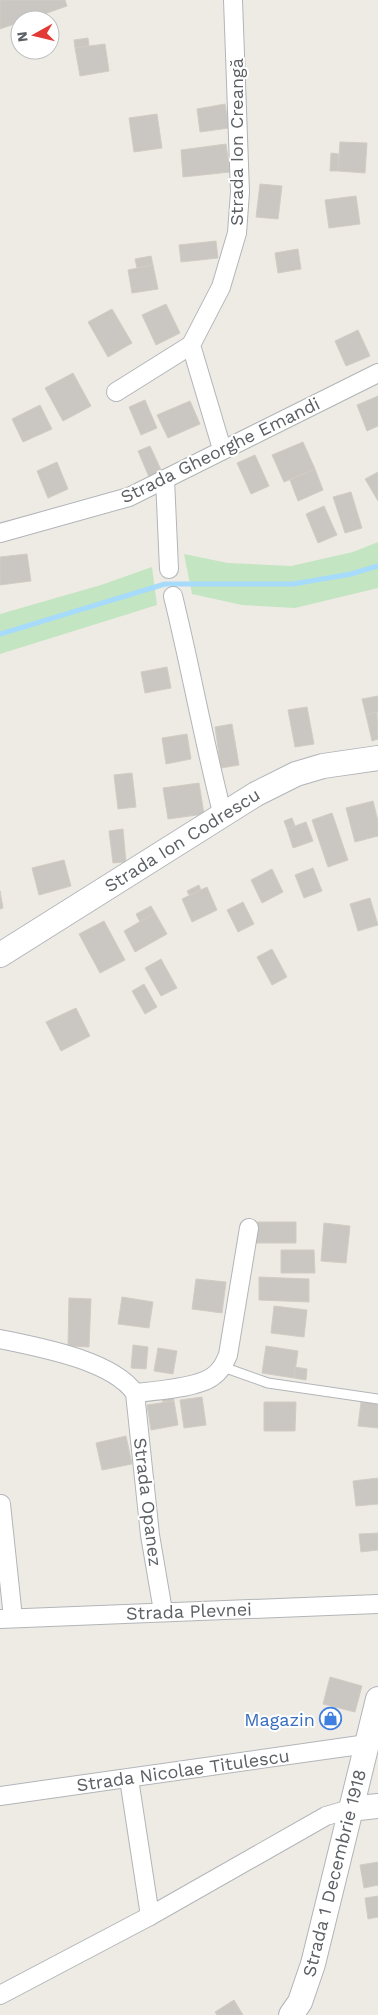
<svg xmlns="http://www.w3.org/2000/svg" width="378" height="2015" viewBox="0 0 378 2015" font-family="'Work Sans',sans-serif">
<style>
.green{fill:#c3e5c2}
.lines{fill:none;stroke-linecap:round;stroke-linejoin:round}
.stream{stroke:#a7dbfb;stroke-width:5}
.building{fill:#cac6c1;stroke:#d2cdc3}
.lane-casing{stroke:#b2b5b9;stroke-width:11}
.street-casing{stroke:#b2b5b9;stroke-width:20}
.secondary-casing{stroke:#b1b4b9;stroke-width:26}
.lane{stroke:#fff;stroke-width:9}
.street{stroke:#fff;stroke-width:18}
.secondary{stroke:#fff;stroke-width:24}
.labels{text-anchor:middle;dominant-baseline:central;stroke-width:4;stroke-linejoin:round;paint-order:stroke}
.street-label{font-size:18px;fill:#5c6064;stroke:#fff}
.shop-label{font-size:18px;fill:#366cbe;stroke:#fff;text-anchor:end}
</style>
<rect width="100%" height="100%" fill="#eeebe4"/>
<g class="green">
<path d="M378,542V588L295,608L242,605L192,594L184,554L228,563L291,566L353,552Z"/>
<path d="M152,567L157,605L0,654V614L101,585Z"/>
</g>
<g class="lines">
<path class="stream" d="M0,634L165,584H293L351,574L378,566"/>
</g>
<g class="building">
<path d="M0,0H65L67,6L27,20H20V22L0,29Z"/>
<path d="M88,38L89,46L75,48L74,40Z"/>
<path d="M105,44L109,71L80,76L75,48Z"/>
<path d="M225,104L229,128L200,132L197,109Z"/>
<path d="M157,114L162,148L134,152L129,118Z"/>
<path d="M340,142L367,143L365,173L338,171Z"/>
<path d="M226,144L230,172L183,177L181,150Z"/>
<path d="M331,153L339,154L338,171H330Z"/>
<path d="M260,184L282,186L278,219L256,217Z"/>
<path d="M356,196L360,224L329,228L325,200Z"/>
<path d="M216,241L218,258L181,262L179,245Z"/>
<path d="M298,249L301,269L278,273L275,253Z"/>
<path d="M151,256L153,265L137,268L135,259Z"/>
<path d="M153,265L158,289L132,293L128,270Z"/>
<path d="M166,304L180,333L156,345L142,315Z"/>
<path d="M112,309L132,343L108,357L88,322Z"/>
<path d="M358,330L370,356L346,366L335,341Z"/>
<path d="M73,373L91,406L63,421L45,388Z"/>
<path d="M378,396V426L367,431L357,405Z"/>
<path d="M145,400L157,428L141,435L129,407Z"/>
<path d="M190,401L200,424L168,438L157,415Z"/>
<path d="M40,405L52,429L23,442L12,419Z"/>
<path d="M303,442L315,469L284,482L272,455Z"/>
<path d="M150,446L162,472L149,477L138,451Z"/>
<path d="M255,455L269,486L251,494L237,463Z"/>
<path d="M57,462L68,489L48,498L37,471Z"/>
<path d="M315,469L323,490L298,501L290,480Z"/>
<path d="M378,472V501L365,479Z"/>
<path d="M351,492L362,528L345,533L333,497Z"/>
<path d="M324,506L337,535L318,543L306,514Z"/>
<path d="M27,554L31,581L0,585V557Z"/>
<path d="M167,667L171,688L145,693L141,672Z"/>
<path d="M378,696V712L366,715L362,699Z"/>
<path d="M307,707L314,744L295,747L288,710Z"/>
<path d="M377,712L378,739L372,741L366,715Z"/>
<path d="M232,724L239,765L221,768L215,727Z"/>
<path d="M187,734L191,759L166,764L162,738Z"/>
<path d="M132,773L136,807L118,809L114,775Z"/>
<path d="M199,783L204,814L168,819L163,788Z"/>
<path d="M373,801L378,821V836L355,842L346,808Z"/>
<path d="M332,813L348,860L328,867L312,820Z"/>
<path d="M292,818L295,826L287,829L284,821Z"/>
<path d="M306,822L313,841L293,848L287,829Z"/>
<path d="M123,829L126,862L113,863L109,831Z"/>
<path d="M64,860L71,886L39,895L32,868Z"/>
<path d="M313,868L322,891L304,898L295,875Z"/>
<path d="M272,869L283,892L262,903L251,880Z"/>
<path d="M199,885L201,890L189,895L187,891Z"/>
<path d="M207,887L217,910L192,922L182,899Z"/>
<path d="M0,891L3,908L0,909Z"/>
<path d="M370,898L378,925L358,931L350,904Z"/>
<path d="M243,902L254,924L238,932L227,910Z"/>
<path d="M151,906L155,913L140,922L136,914Z"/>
<path d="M155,913L167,934L135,952L124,931Z"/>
<path d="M104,921L125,960L100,973L79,934Z"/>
<path d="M272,949L287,977L272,985L257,957Z"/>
<path d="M161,959L177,988L161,996L145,968Z"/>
<path d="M144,984L157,1007L145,1014L132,991Z"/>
<path d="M76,1008L90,1036L61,1051L46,1022Z"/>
<path d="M257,1222H296V1243H256Z"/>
<path d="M324,1223L350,1226L346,1263L321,1261Z"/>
<path d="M281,1250H314L315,1273H281Z"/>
<path d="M259,1277L309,1279V1302L259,1300Z"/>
<path d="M196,1279L226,1282L222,1313L192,1309Z"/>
<path d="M122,1297L153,1302L149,1328L118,1324Z"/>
<path d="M69,1298L91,1299L89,1347L68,1346Z"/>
<path d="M274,1306L307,1310L304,1337L271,1333Z"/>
<path d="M133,1345L148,1347L146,1369L131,1368Z"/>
<path d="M266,1346L298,1351L294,1378L262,1373Z"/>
<path d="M158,1348L177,1351L173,1374L154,1371Z"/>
<path d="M295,1367L307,1369L306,1380L294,1378Z"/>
<path d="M173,1395L174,1401L163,1402L162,1397Z"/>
<path d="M202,1397L206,1425L184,1428L180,1400Z"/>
<path d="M174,1401L178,1425L151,1430L147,1405Z"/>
<path d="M264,1402H296L295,1431H264Z"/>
<path d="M361,1402L378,1404V1428L358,1426Z"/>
<path d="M126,1436L132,1464L102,1470L96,1443Z"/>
<path d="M378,1478V1504L356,1506L353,1481Z"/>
<path d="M378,1533V1550L361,1552L359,1534Z"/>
<path d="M330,1677L362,1686L355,1712L323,1704Z"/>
<path d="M378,1862V1885L364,1888L360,1865Z"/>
<path d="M378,1896V1917L368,1919L365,1898Z"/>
<path d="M234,2000L243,2015H217L215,2012Z"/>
</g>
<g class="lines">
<defs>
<path id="lane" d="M223,1367L268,1383L378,1399"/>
<g id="street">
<path d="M116,392L191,345"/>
<path d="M222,449L191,345L221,287L237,233L240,192L233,0"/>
<path d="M165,479L169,569"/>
<path d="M0,533L129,497L378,373"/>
<path d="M173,596C191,669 204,743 223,816"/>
<path d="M0,1339C38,1347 112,1360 135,1393L150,1535L163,1611"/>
<path d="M135,1393C155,1391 196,1388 212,1377C221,1371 224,1364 228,1355L249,1228"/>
<path d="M1,1504L13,1618"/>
<path d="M0,1619L378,1604"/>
<path d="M129,1779L150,1916"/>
<path d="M0,1796L367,1744"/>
<path d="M0,1995L150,1916L326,1816L350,1809"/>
</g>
<g id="secondary">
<path d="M0,955L256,794L296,774L323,766L378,758"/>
<path d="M350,1809L378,1806"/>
<path d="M291,2015L300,2002L313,1964L378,1699"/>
</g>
</defs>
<use href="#lane" class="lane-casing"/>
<use href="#street" class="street-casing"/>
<use href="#secondary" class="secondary-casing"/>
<use href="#lane" class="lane"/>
<use href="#street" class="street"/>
<use href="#secondary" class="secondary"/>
</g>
<defs>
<symbol id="shop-ring" viewBox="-11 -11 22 22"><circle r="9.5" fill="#fff" stroke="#3f7fe0" stroke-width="1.5"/><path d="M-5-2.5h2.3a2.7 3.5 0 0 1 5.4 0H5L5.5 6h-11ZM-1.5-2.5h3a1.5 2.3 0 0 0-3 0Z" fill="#3f7fe0"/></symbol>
</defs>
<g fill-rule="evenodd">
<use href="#shop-ring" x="318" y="1706" width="25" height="25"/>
</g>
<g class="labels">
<g class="street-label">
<text transform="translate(236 142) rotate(-90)">Strada Ion Creangă</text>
<text transform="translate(220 450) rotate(-26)">Strada Gheorghe Emandi</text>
<text transform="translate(182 840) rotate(-32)">Strada Ion Codrescu</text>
<text transform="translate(148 1502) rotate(83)">Strada Opanez</text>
<text transform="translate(189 1611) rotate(-2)">Strada Plevnei</text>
<text transform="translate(183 1770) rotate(-8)">Strada Nicolae Titulescu</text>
<text transform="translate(334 1873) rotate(-76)">Strada 1 Decembrie 1918</text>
</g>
<g class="shop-label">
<text x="315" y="1719">Magazin</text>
</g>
</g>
<g transform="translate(35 35) rotate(262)"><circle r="24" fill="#ffffff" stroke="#bebfc1"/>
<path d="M0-4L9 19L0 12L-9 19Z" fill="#e23b36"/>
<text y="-8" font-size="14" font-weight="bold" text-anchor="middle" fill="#5c6064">N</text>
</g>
</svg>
